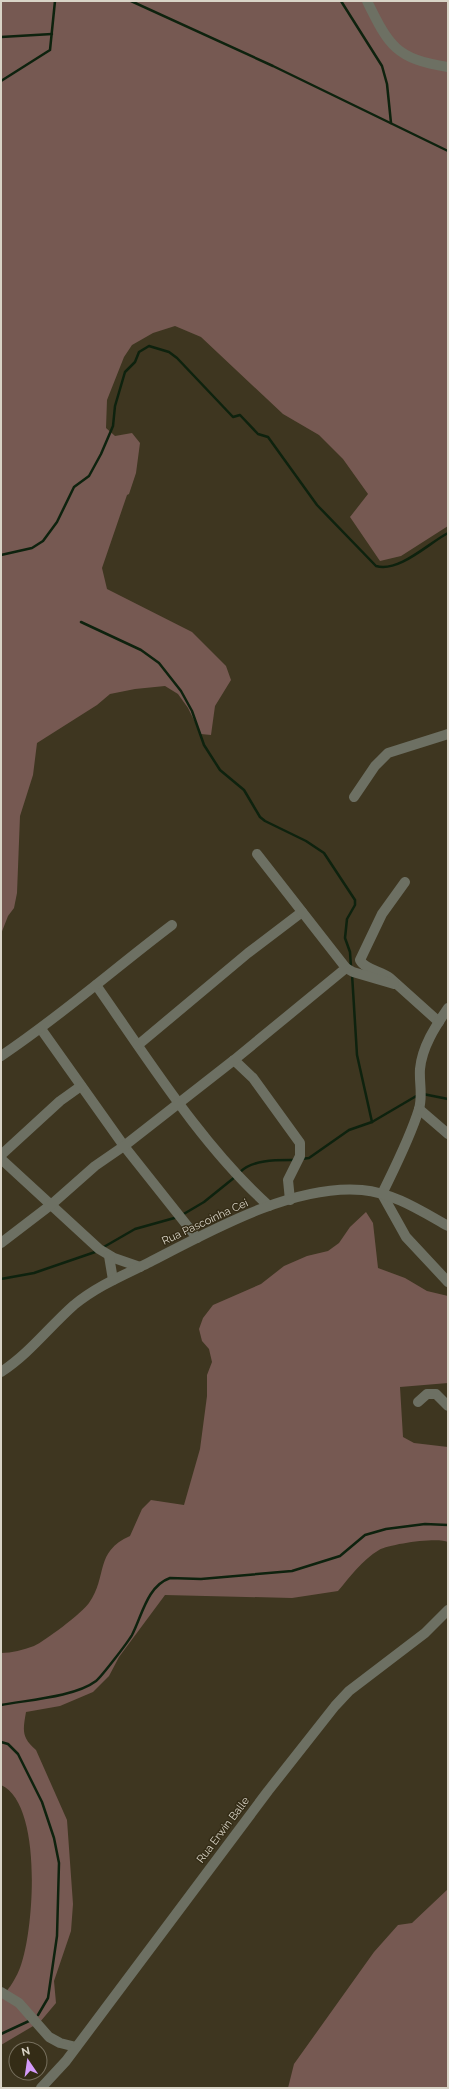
<svg xmlns="http://www.w3.org/2000/svg" width="449" height="2089" viewBox="0 0 449 2089" font-family="Raleway,sans-serif">
<style>
.green{fill:#765952}
.lines{fill:none;stroke-linecap:round;stroke-linejoin:round}
.stream{stroke:#0e220e;stroke-width:2.5}
.minor{stroke:#6d7063;stroke-width:10}
.labels{text-anchor:middle;dominant-baseline:central;stroke-width:3;stroke-linejoin:round;paint-order:stroke}
.street-label{font-size:11px;fill:#d9d4c7;stroke:#342c16}
</style>
<rect width="100%" height="100%" fill="#3e3620"/>
<g class="green">
<path d="M1,1H448V526L401,556L380,561L350,517L368,494L343,459L319,435L283,414L201,337L175,326L153,333L132,345L124,357L107,400L106,428L115,436L132,433L140,443L136,473L129,494L127,495L102,568L107,589L192,632L226,666L231,680L215,706L211,735L201,734L188,708L178,694L165,686L135,689L110,694L97,705L37,743L33,775L20,816L17,893L14,908L8,916L1,934Z"/>
<path d="M366,1212L373,1223L378,1268L405,1278L427,1291L448,1296V1383L400,1387L403,1437L414,1443L448,1447V1542C437,1537 390,1544 379,1550C362,1560 350,1577 338,1591L292,1598L165,1595L119,1657L109,1676L93,1692L60,1706L26,1712C23,1730 21,1737 36,1750L67,1820L73,1904L71,1931L54,1981L56,2003L40,2022L1,2045C1,2035 0,2007 1,1999C4,1993 10,1988 13,1982C16,1977 19,1971 21,1965C34,1928 43,1804 1,1785V1653C12,1653 23,1650 34,1646C45,1641 82,1613 89,1603C108,1576 94,1552 130,1536L142,1509L151,1500L184,1505L200,1449L207,1396V1375L212,1362L209,1349L202,1341L199,1329L203,1318L213,1305L261,1284L284,1266L307,1256L328,1251L339,1243L350,1227Z"/>
<path d="M448,1889V2088H288L294,2064L374,1952L398,1925L412,1923Z"/>
</g>
<g class="lines">
<g class="stream">
<path d="M131,1L273,66L448,151"/>
<path d="M341,1L382,66L387,84L391,123"/>
<path d="M1,37L52,34"/>
<path d="M1,81L50,50L55,1"/>
<path d="M1,555L32,548L43,541L57,522L74,487L89,476L101,454L113,426L115,406L125,372L135,362L139,352L149,346L169,352L177,358L233,417L240,415L258,434L268,437L317,505L376,566C399,573 430,542 448,533"/>
<path d="M81,622L141,650L159,663L181,691L192,711L204,745L220,770L244,790L260,817L265,821L306,841L324,853L355,900V905L347,919L345,938L350,952L351,967"/>
<path d="M352,974L357,1055L372,1122"/>
<path d="M423,1094L448,1099"/>
<path d="M301,1159L309,1158L349,1130L372,1122L418,1095"/>
<path d="M240,1172C253,1159 278,1160 296,1160"/>
<path d="M182,1215L204,1202L235,1177"/>
<path d="M102,1248L135,1229L178,1217"/>
<path d="M1,1279L34,1273L98,1251"/>
<path d="M1,1705C27,1700 75,1697 96,1681C102,1676 128,1642 132,1635C142,1616 147,1586 170,1578L201,1579L292,1571L340,1556L365,1535L386,1529L425,1524L448,1525"/>
<path d="M1,1742L8,1744L18,1754L42,1802L54,1838L59,1863L57,1936L48,1998L38,2015"/>
<path d="M1,2034L29,2021"/>
</g>
<g class="minor">
<path d="M367,1C389,46 396,59 448,67"/>
<path d="M354,797L375,766L388,753L448,734"/>
<path d="M405,882L382,914L360,960C365,970 382,971 390,978L439,1022"/>
<path d="M346,968L353,972L394,984"/>
<path d="M96,985C148,1059 202,1146 269,1206"/>
<path d="M448,1008C435,1027 422,1047 420,1069C419,1083 423,1095 419,1109C410,1138 395,1167 382,1194L406,1237L448,1282"/>
<path d="M41,1029L124,1146L197,1238"/>
<path d="M138,1045L248,953L302,912"/>
<path d="M1,1056C61,1016 115,968 172,925"/>
<path d="M234,1060L253,1078L300,1143V1156L288,1180L290,1200"/>
<path d="M419,1109L448,1134"/>
<path d="M1,1155L60,1101L81,1086"/>
<path d="M1,1159L99,1249L114,1258L140,1267"/>
<path d="M1,1243L52,1204L95,1166L124,1146L234,1060L346,968L257,854"/>
<path d="M109,1256L113,1280"/>
<path d="M1,1372C29,1354 49,1327 74,1305C97,1286 124,1275 150,1262C210,1231 293,1184 362,1190C394,1193 421,1211 448,1226"/>
<path d="M418,1402L427,1394H436L448,1406"/>
<path d="M1,1992L19,2003L49,2037L60,2043L76,2047"/>
<path d="M41,2088L66,2061L268,1791L335,1706L349,1691L425,1633L448,1610"/>
</g>
</g>
<g class="labels">
<g class="street-label">
<text transform="translate(205 1222) rotate(-25)">Rua Pascoinha Cei</text>
<text transform="translate(223 1830) rotate(-53)">Rua Erwin Balle</text>
</g>
</g>
<rect width="449" height="2089" fill="none" stroke="#d9d4c7" stroke-width="4"/>
<g transform="translate(28 2061) rotate(347)"><circle r="19" fill="#342c16" stroke="#766f5d"/>
<path d="M0-3L7 15L0 10L-7 15Z" fill="#d59bfb"/>
<text y="-6" font-size="11" font-weight="bold" text-anchor="middle" fill="#d9d4c7">N</text>
</g>
</svg>
